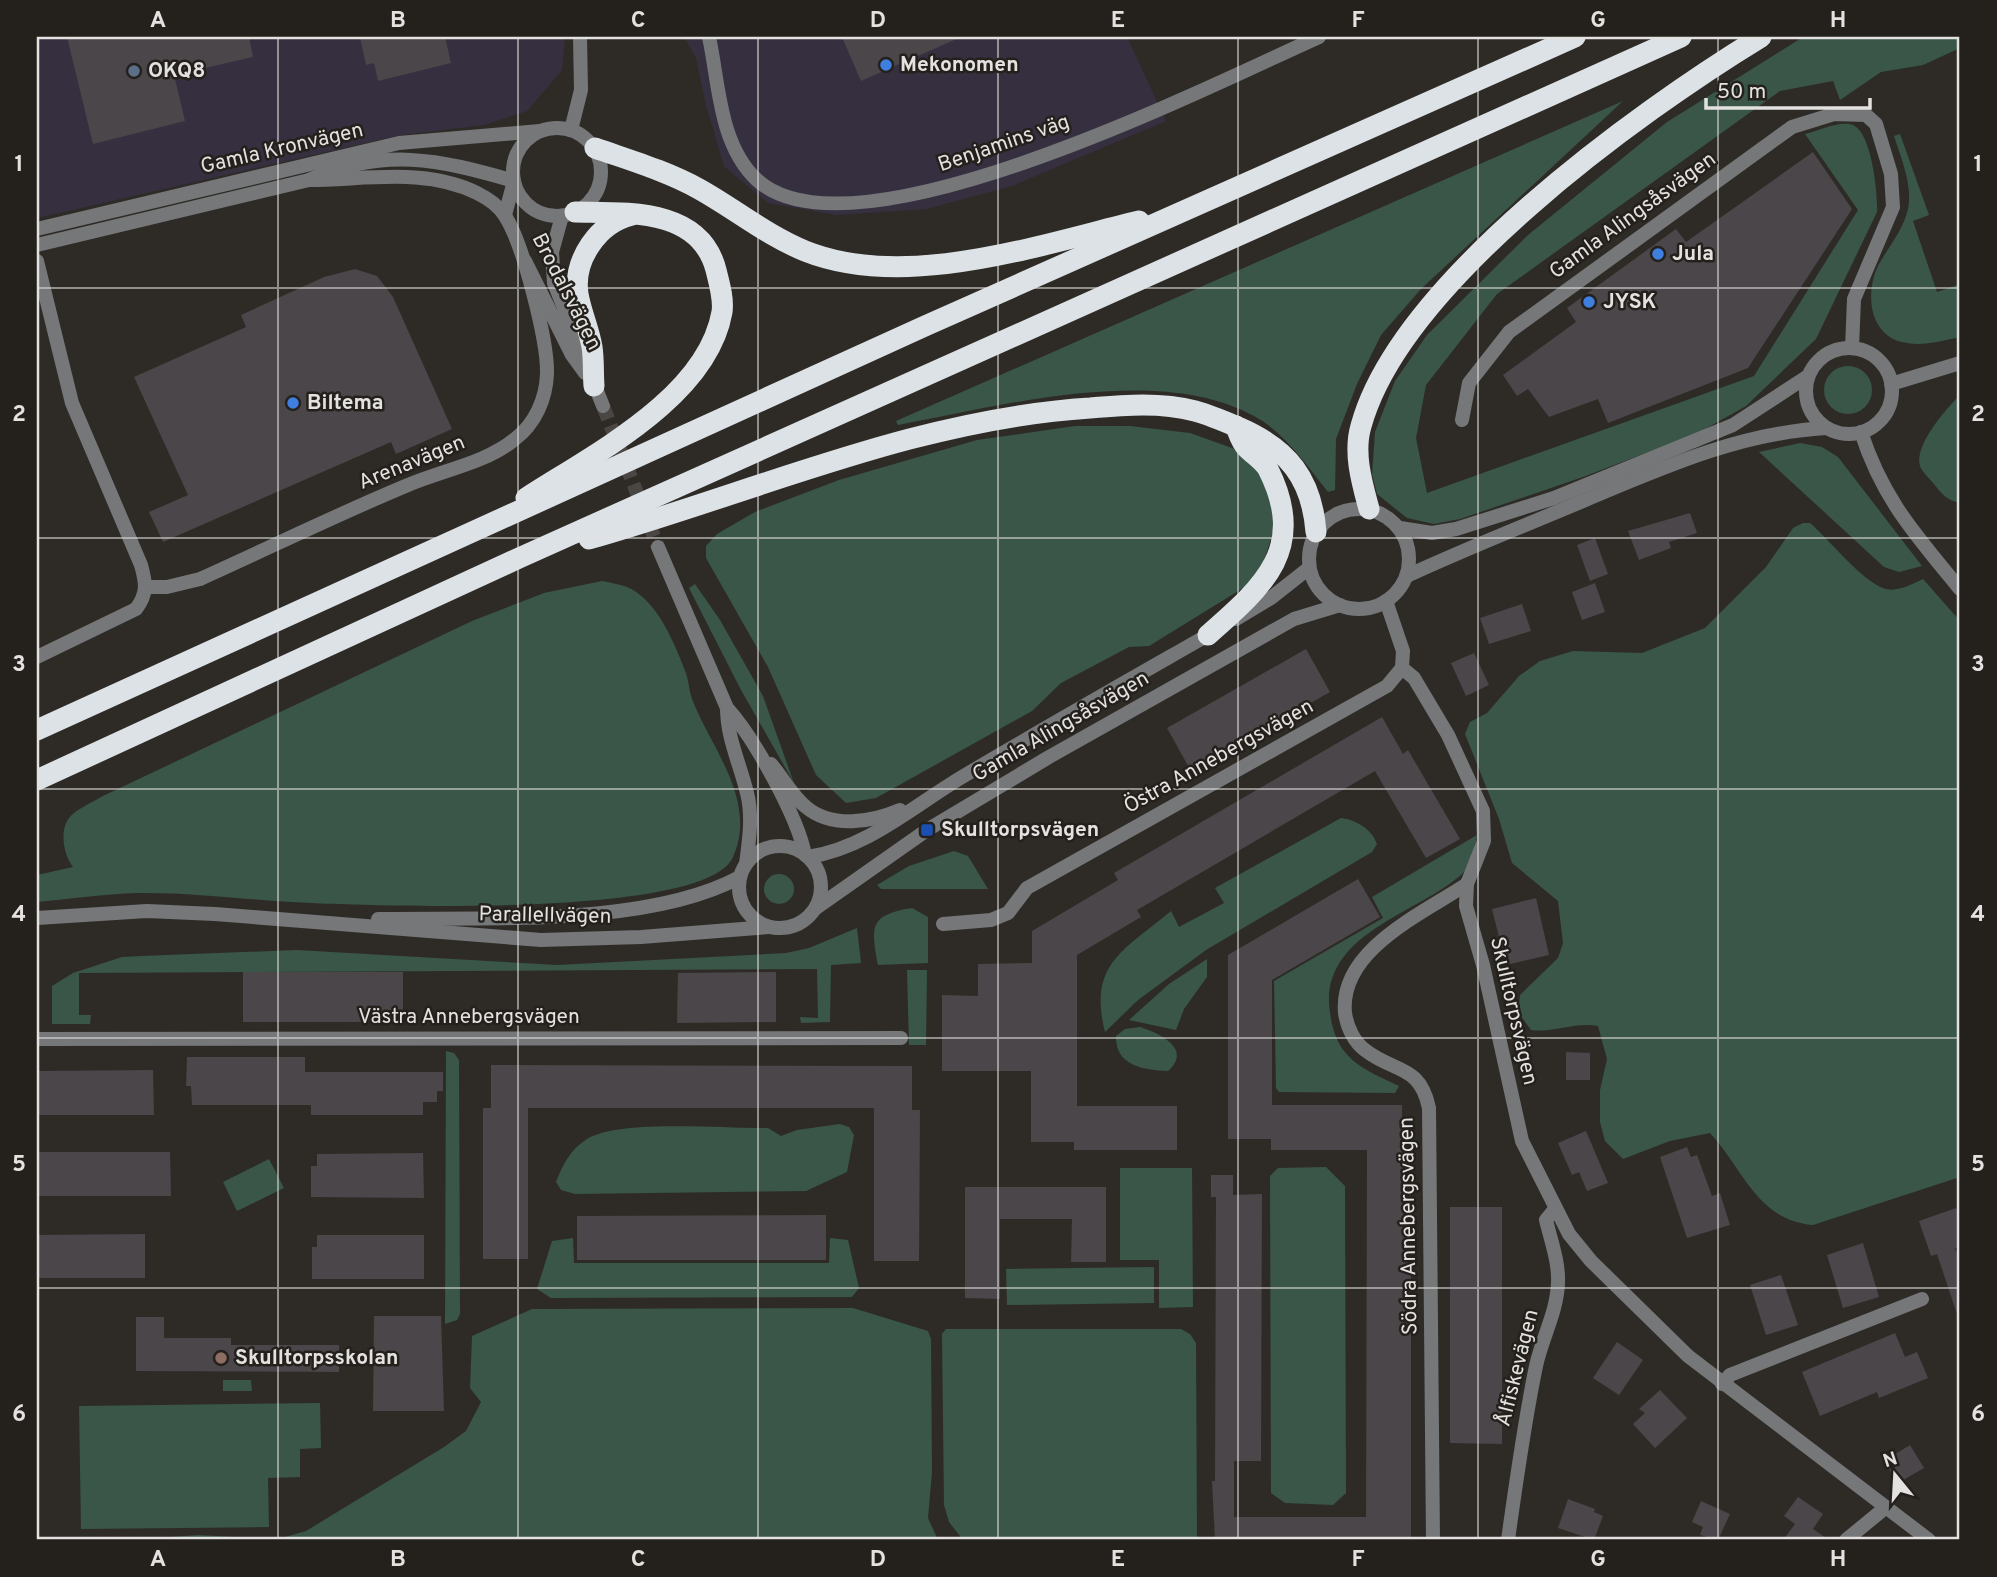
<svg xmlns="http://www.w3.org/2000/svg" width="1997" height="1577" viewBox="0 0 1997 1577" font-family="Overpass,sans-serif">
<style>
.commercial{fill:#362f3f}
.green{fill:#395648}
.building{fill:#4a4649}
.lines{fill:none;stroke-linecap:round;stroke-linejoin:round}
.tertiary-tunnel{stroke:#494643;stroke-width:14;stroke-dasharray:14 7;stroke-linecap:butt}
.minor{stroke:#757779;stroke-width:14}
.tertiary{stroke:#757779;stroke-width:14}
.motorway{stroke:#dde2e6;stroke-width:21}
.grid{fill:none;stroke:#e4e2e0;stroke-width:2;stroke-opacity:0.55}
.shop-dot{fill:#3f7fe0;stroke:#24211d;stroke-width:2.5}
.service-dot{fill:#5c6f8a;stroke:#24211d;stroke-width:2.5}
.transit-dot{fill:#1a4fb4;stroke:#24211d;stroke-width:2.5}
.education-dot{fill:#8d6e63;stroke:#24211d;stroke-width:2.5}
.labels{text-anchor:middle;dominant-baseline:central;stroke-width:5;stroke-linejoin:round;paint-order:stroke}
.poi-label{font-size:21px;font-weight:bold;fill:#e4e2e0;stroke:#24211d;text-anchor:start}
.street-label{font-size:21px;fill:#e4e2e0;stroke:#24211d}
.neatline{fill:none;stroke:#e4e2e0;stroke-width:2.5}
.grid-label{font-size:23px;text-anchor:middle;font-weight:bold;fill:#e4e2e0}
</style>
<rect width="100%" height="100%" fill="#2e2b27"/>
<g class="commercial">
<path d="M37,37H565L562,70L527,111L484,125L401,135L37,218Z"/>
<path d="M684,37H1127L1166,121L1012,186L926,209L836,215L768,203L724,166L706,105L696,58Z"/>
</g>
<g class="green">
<path d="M1803,37H1960V48L1923,65L1881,72L1840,100L1833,81L1780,91L1497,294L1426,385L1416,438L1427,493L1754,376L1858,210L1805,134C1818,131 1840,120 1853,125C1872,133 1878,195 1877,212L1816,339L1746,406L1698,433L1583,477L1460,519L1434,524L1407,518L1377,494L1372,474L1375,432L1395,381L1427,335L1528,235L1667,122Z"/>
<path d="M1623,101L1421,289L1381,335L1357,384L1336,439L1335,490L1328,492C1307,466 1284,432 1254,416C1157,363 1001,406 898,425L896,421Z"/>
<path d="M1900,134L1929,215L1913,221L1937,292L1960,284V337C1941,341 1921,347 1902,342C1869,334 1865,293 1878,266C1888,247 1903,231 1908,209C1913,186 1901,158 1894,136Z"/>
<circle cx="1848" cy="390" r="24"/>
<path d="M1960,395V502C1949,503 1940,492 1934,484C1930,479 1922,472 1920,466C1914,445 1946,409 1960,395Z"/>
<path d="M1075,426H1130L1190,433L1246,453L1266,485L1277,520L1263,564L1248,585L1149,646L1129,647L1061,683L1032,711L876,798L846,803L816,775L768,667L706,558V546L717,534L755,512L839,480L977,440Z"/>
<path d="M1800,443L1822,447L1838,457L1922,566L1899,572L1884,567L1759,452Z"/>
<path d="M1803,523H1810C1829,539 1863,583 1886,589C1898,592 1912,584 1923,579L1960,621V1177L1813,1225C1757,1220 1744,1170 1710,1133L1670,1141L1623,1159L1605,1141L1600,1122V1090L1607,1059L1598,1026C1575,1022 1554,1033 1531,1030L1518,1012L1520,995L1558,958L1563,943L1558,901L1512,863L1499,819L1465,734L1470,722L1487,713L1519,676L1540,661L1573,651L1642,653L1705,628L1766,567L1793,528Z"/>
<path d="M602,581C612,583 625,585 633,590C660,606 675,645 686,673C689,682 689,691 692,699C711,748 758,801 733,857C707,918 378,906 311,903C254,901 195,892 137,893C104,894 70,899 37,902V875L73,867C64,856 59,831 69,818C76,809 93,802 103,796L472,621L544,593Z"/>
<path d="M695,584L720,620L763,696L794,783L741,690L689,588Z"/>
<path d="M1341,818C1356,820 1372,829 1377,844L1372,852L1206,950L1138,1000L1105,1032C1088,964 1123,951 1171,911L1179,927L1224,903L1215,888Z"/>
<path d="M1477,835C1475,848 1473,865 1462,874C1416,915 1318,934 1330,1013C1336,1059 1361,1068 1399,1086L1395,1093L1279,1092L1276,1088L1274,981L1383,918L1372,897Z"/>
<path d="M954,851L968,856L988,889H881L877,885L909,866Z"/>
<circle cx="779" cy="889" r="15"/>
<path d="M912,908L928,917V963L878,965C871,926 869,915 912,908Z"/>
<path d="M857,928L861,963L831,965L830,1022L801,1023L800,1017L818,1018L817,969L79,973V1015H91L90,1024H52V986L73,973L122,957L141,956L297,950L557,965L786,953L809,948Z"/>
<path d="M1207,959V977L1184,1009L1176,1030L1129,1020L1169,984Z"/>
<path d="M907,970H927L926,1045H909Z"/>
<path d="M1140,1027C1159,1033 1193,1049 1168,1071C1144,1070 1115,1066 1116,1036L1125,1029Z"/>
<path d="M446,1051L454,1053L459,1060L460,1314L457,1320L445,1324Z"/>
<path d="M840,1124L849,1127L854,1135L847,1172L806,1191L575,1194L561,1190L556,1182C563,1164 570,1150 587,1139C620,1119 725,1129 768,1128L781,1136L797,1130Z"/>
<path d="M269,1159L284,1188L237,1211L223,1182Z"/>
<path d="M1326,1167L1345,1186L1346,1493L1333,1505L1285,1503L1271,1493L1270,1176L1278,1168Z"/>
<path d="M1120,1168H1192L1193,1307L1159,1308V1260H1120Z"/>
<path d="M573,1238L574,1263H829L830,1238L848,1240L859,1288L852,1297L551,1298L537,1289L552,1241Z"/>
<path d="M1154,1267V1303L1007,1305L1006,1269Z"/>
<path d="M853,1308L928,1331L931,1339L932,1472L928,1518L938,1540H129L198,1535L278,1539L306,1531L444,1447L466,1431L481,1402L470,1388L472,1336L532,1309Z"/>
<path d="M946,1329H1181L1190,1334L1196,1343L1197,1540H963L949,1522L944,1505L942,1334Z"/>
<path d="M223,1380H251L252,1391H223Z"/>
<path d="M320,1403L321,1448L300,1449V1477L268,1478L269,1527L81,1529L79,1406Z"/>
</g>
<g class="building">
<path d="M67,37H249L253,57L174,75L185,121L93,144Z"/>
<path d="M360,37H445L451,63L378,81L374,63L366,65Z"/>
<path d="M842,37H961L861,81Z"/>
<path d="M1813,152L1852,209L1748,368L1608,423L1598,399L1549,417L1528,389L1517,396L1503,375L1576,322L1567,308L1676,229L1686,242Z"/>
<path d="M355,269L377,276L393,297L452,429L396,454L391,442L163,542L149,512L188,495L134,377L246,327L241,315L324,277Z"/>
<path d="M1690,513L1697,533L1669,542L1671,548L1639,560L1628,531Z"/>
<path d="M1595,538L1608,574L1590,581L1577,545Z"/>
<path d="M1595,583L1605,612L1582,620L1572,592Z"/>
<path d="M1522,604L1531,631L1489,644L1480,618Z"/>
<path d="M1306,649L1330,692L1191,771L1167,728Z"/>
<path d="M1474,653L1489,685L1466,696L1451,663Z"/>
<path d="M1382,717L1403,754L1408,750L1460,839L1426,858L1375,771L1137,910L1141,917L1077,955V1106H1177V1150H1074V1142H1031V1071H942V995L978,996V964L1032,963V931L1118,880L1114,873Z"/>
<path d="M1358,879L1380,917L1272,980V1105H1402V1147H1411V1540H1215L1212,1481H1215L1216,1197H1211V1175H1233V1195L1262,1194L1261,1461H1234V1517H1366L1367,1150H1271V1139H1228V955Z"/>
<path d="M1536,898L1549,955L1506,965L1492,909Z"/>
<rect x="243" y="972" width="160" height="50"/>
<path d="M776,972V1022L677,1023L678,973Z"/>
<path d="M1566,1052L1590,1053V1080H1566Z"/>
<path d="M187,1057H305V1072H443V1091H437V1102H423V1115H311V1105H192L191,1086H186Z"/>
<path d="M491,1065L912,1066V1110H920L919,1261H874V1108H528V1259H483V1108H491Z"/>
<path d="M153,1070L154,1115H39V1071Z"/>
<path d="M1586,1131L1608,1183L1587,1191L1579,1172L1572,1175L1558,1143Z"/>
<path d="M1687,1147L1691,1157L1697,1155L1712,1196L1720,1193L1730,1225L1687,1238L1660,1157Z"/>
<path d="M37,1152H170L171,1196H37Z"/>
<path d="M423,1153L424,1198L311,1197V1166H317V1154Z"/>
<path d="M965,1187H1106V1262H1071L1072,1219H1000V1299L965,1298Z"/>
<path d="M1450,1207H1502V1444L1450,1443Z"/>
<path d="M1956,1208L1960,1220V1247L1955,1248L1960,1263V1313L1957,1314L1937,1254L1931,1256L1919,1221Z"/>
<path d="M826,1215V1260H577V1216Z"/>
<path d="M145,1234V1278H37V1235Z"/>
<path d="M317,1235H424V1279H312V1247H317Z"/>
<path d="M1863,1243L1879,1297L1843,1308L1827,1255Z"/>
<path d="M1781,1275L1798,1325L1766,1335L1750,1285Z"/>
<path d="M374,1316H441L444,1411H373Z"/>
<path d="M136,1317H164V1338H231V1345H339V1372L136,1371Z"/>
<path d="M1895,1333L1905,1357L1917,1352L1928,1378L1879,1398L1877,1392L1820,1416L1802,1372Z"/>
<path d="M1617,1342L1643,1360L1619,1395L1593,1378Z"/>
<path d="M1660,1390L1687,1418L1655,1448L1633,1424L1645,1413L1639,1409Z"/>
<path d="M1910,1445L1924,1468L1898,1483L1884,1461Z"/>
<path d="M1798,1497L1823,1514L1813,1529L1829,1540H1783L1795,1524L1784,1516Z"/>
<path d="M1568,1499L1595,1509L1594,1512L1603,1516L1594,1540L1558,1528Z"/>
<path d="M1701,1501L1730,1514L1718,1540L1700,1535L1703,1527L1692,1522Z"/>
</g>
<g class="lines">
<path class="tertiary-tunnel" d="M603,406L658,547"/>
<g class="minor">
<path d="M709,37C719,83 719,145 757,180C853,268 1215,83 1319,37"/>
<circle cx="557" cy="172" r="44"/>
<path d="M571,130L581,90L580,37"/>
<path d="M37,229L399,143L540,131"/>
<path d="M37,245L309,180C384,147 438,159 514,181L505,215"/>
<path d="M37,261L72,403L141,565C146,583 148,593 136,609L37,657"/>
<path d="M1462,420L1469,383L1509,332L1792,127L1834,114L1866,115L1876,124L1891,174L1893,207L1854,299L1852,348"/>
<path d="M147,587H167L200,579C269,548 338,514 408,485C443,470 486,463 515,439C535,424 546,399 547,374C548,342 523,243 505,216C499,206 487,198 477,193C425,167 364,180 309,180"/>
<path d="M1386,601L1403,651L1402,668L1414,678L1448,735L1483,811L1484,841L1467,884L1466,906L1483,965L1522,1141L1569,1234L1591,1261L1688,1356L1929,1540"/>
<path d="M943,924L991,920L1008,913L1027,888L1387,686L1402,668"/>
<path d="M37,1039L901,1038"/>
<path d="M1722,1384L1730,1375L1922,1299"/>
<path d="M1433,1540L1429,1108C1420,1064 1394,1073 1365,1050C1354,1042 1347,1027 1345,1013C1339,950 1422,914 1467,884"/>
<path d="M1508,1540C1516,1482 1524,1424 1536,1366C1542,1338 1557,1312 1558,1283C1559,1262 1551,1241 1546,1220L1555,1209"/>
<path d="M1846,1540L1885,1508"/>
</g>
<g class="tertiary">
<path d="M562,216L552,252L554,283L603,406"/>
<path d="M525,261L572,355L585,373"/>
<circle cx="1849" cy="391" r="43"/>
<path d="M1891,384L1960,363"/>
<path d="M1861,432C1883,500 1916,535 1960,589"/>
<circle cx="1359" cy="559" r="50"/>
<path d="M1400,528L1432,533L1456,529L1554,498L1733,425L1808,376"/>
<path d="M658,547L727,708C753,736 798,817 805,855"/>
<path d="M1407,576C1465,549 1524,526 1583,501C1662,468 1739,433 1826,428"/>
<path d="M1236,619L1271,598L1309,568"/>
<path d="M727,708C727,738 740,764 747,793C753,816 749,841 746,864"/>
<path d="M771,764C783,778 792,796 806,807C832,829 872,822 900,810"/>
<circle cx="780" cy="887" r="41"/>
<path d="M808,857C867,848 912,807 962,777C1046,727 1131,679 1215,631"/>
<path d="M816,908L927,830L1049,757L1294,619L1340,605"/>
<path d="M37,918L147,911L215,914L541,940L641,937L769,927"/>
<path d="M378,919C484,917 648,927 740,877"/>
</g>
<g class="motorway">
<path d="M595,148C629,160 667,171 699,189C735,209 766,235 805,251C905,291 1039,245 1139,221"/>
<path d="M594,386C593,373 594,360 592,347C589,329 581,312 578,294C573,260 598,223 632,215"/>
<path d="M526,498C592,455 707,398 722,312C724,299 719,282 716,270C700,207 625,213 575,212"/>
<path d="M1369,509C1362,483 1353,453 1361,426C1400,283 1638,112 1761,37"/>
<path d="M589,539C755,492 916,419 1090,408C1125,405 1161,402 1195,411C1210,415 1226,422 1240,428C1288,449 1312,479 1316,532"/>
<path d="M1208,635C1264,586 1308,548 1268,469C1263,460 1252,454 1245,446C1241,440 1238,433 1236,426"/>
<path d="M37,730L925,326L1575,37"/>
<path d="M37,780L519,558L1681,37"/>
</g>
</g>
<path class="grid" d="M278,37V1540M518,37V1540M758,37V1540M998,37V1540M1238,37V1540M1478,37V1540M1718,37V1540M37,288H1960M37,538H1960M37,789H1960M37,1038H1960M37,1288H1960"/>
<g class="shop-dot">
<circle cx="886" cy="65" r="7"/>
<circle cx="1658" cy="254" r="7"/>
<circle cx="1589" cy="302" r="7"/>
<circle cx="293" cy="403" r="7"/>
</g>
<circle class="service-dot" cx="134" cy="71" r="7"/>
<rect class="transit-dot" x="920" y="823" width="14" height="14" rx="3.5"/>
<circle class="education-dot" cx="221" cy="1358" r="7"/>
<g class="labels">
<g class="poi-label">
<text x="900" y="65">Mekonomen</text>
<text x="148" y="71">OKQ8</text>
<text x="1672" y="254">Jula</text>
<text x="1603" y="302">JYSK</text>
<text x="307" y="403">Biltema</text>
<text x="941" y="830">Skulltorpsvägen</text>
<text x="235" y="1358">Skulltorpsskolan</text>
</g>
<g class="street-label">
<text transform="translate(1004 144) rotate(-19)">Benjamins väg</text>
<text transform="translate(282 149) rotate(-13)">Gamla Kronvägen</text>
<text transform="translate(1633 216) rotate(-36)">Gamla Alingsåsvägen</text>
<text transform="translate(566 292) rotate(63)">Brodalsvägen</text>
<text transform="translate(412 463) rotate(-22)">Arenavägen</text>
<text transform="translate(1061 727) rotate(-30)">Gamla Alingsåsvägen</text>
<text transform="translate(1219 757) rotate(-29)">Östra Annebergsvägen</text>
<text transform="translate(545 916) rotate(1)">Parallellvägen</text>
<text transform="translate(1513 1011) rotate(77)">Skulltorpsvägen</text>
<text x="469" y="1017">Västra Annebergsvägen</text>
<text transform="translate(1409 1226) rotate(-91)">Södra Annebergsvägen</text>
<text transform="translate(1518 1368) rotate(-76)">Ålfiskevägen</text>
</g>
</g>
<rect width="1997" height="1577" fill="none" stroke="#24211d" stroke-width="77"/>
<g transform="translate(1895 1475) rotate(342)" stroke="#24211d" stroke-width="5" paint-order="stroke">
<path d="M0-5L12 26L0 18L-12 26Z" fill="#e4e2e0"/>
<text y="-10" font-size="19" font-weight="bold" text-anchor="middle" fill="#e4e2e0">N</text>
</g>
<path d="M1706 98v10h164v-10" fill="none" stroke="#e4e2e0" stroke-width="3.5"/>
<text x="1717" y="98" font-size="21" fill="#e4e2e0" stroke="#24211d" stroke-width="5" paint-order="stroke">50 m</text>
<rect x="38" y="38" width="1920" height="1500" class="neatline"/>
<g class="grid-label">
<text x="158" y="27">A</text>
<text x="398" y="27">B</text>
<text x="638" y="27">C</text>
<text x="878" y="27">D</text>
<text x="1118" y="27">E</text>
<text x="1358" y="27">F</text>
<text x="1598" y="27">G</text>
<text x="1838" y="27">H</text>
<text x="19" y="171">1</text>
<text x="1978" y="171">1</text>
<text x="19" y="421">2</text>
<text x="1978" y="421">2</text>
<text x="19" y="671">3</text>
<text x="1978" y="671">3</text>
<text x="19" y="921">4</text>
<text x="1978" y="921">4</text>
<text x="19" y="1171">5</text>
<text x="1978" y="1171">5</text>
<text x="19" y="1421">6</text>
<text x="1978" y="1421">6</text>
<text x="158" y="1566">A</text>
<text x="398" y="1566">B</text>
<text x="638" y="1566">C</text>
<text x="878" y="1566">D</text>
<text x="1118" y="1566">E</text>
<text x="1358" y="1566">F</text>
<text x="1598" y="1566">G</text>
<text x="1838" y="1566">H</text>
</g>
</svg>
